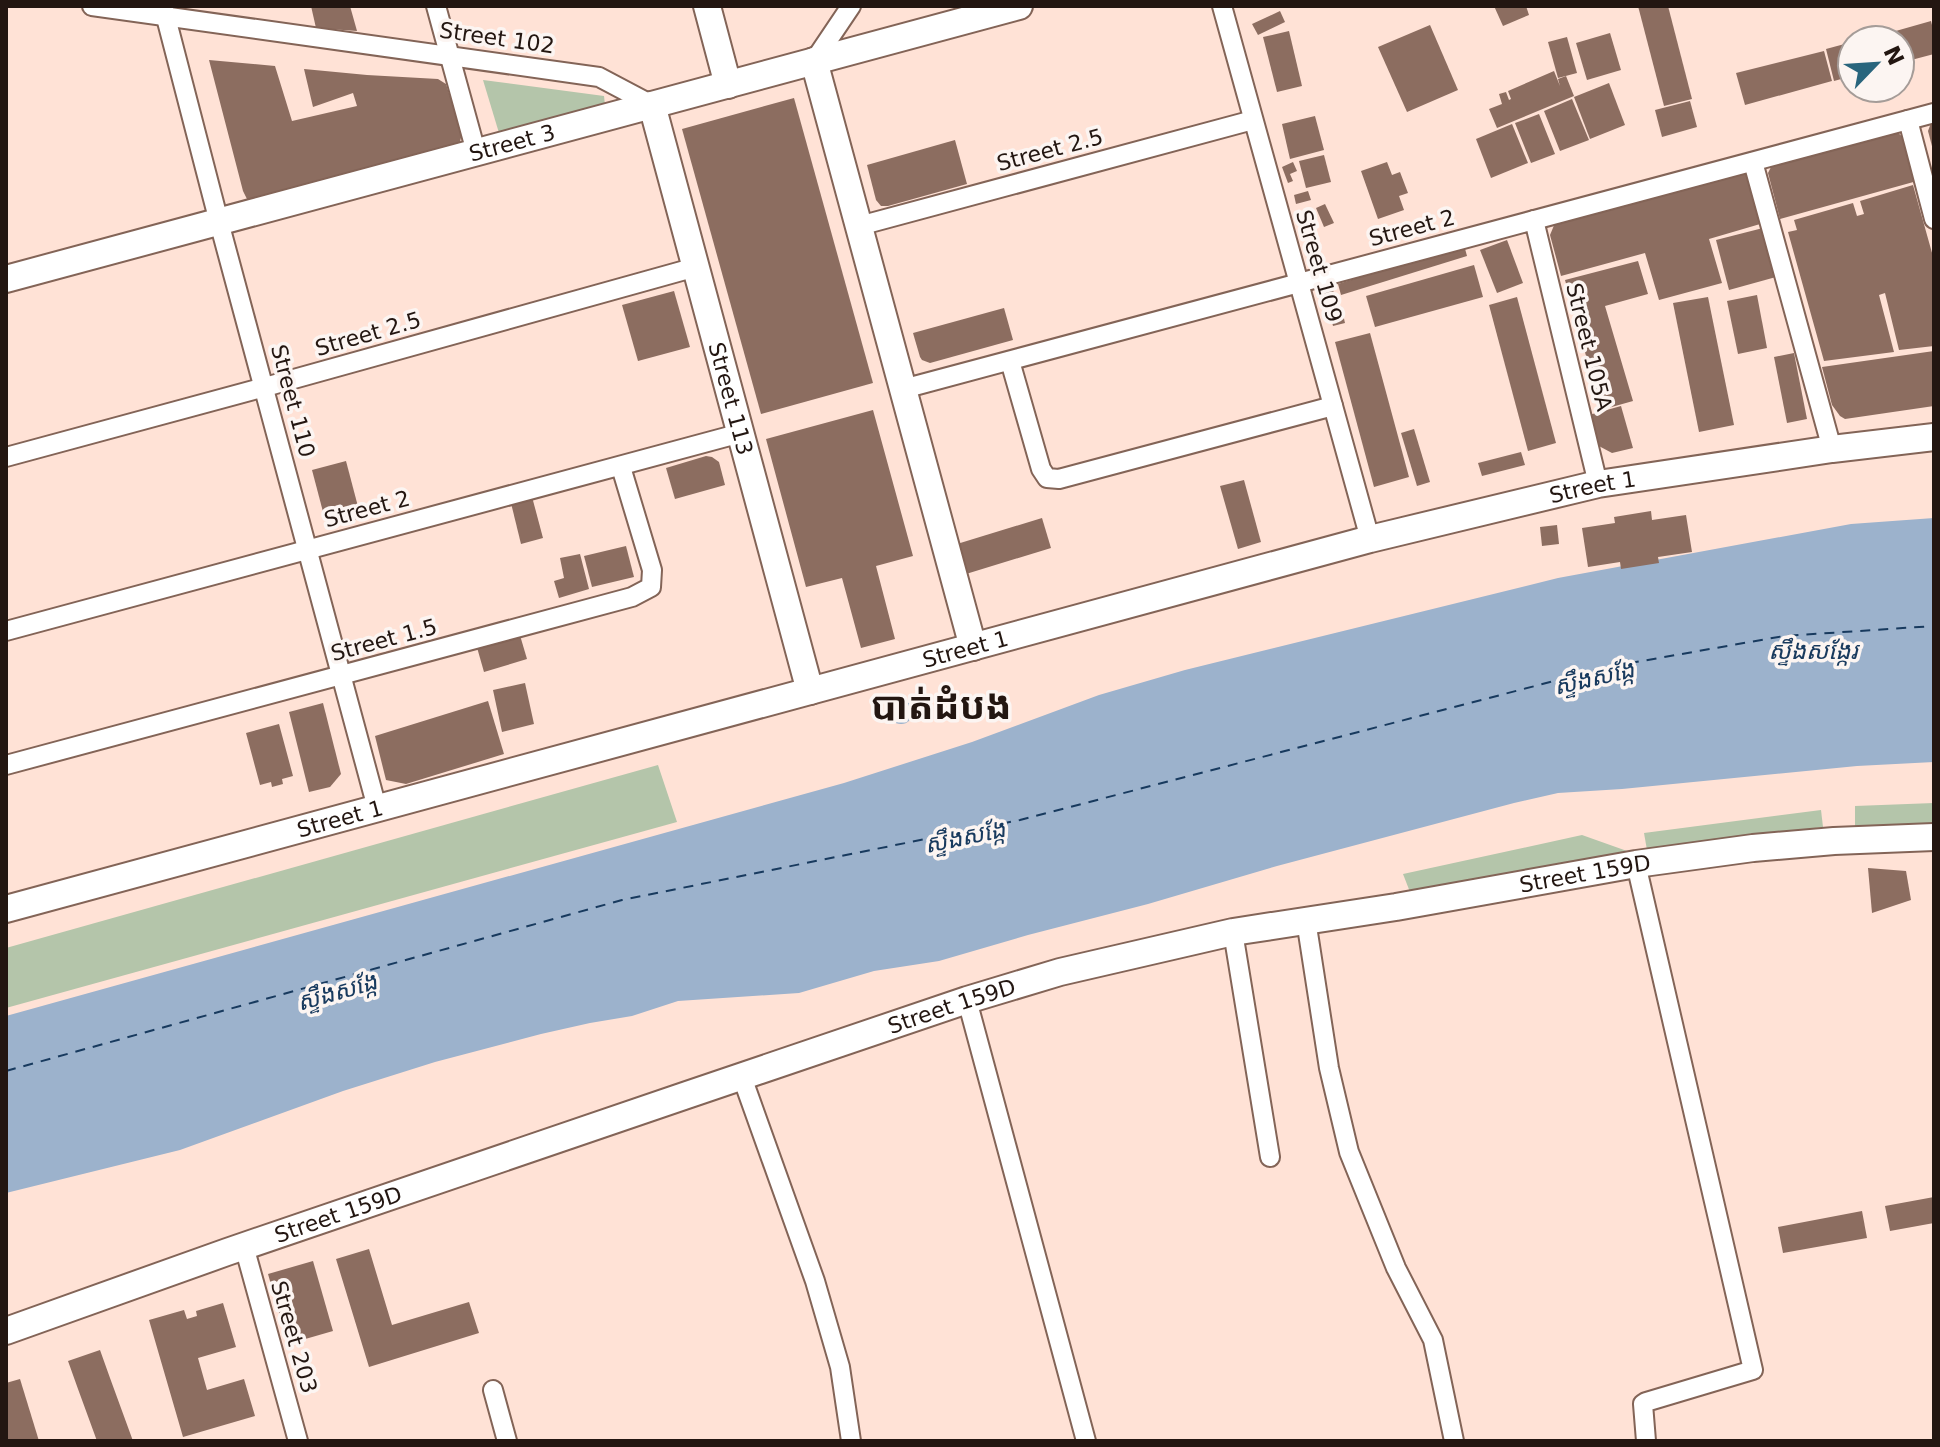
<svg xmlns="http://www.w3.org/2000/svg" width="1940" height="1447" viewBox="0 0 1940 1447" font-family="'DejaVu Sans','Noto Sans Khmer',sans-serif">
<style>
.green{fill:#b4c5aa}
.water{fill:#9cb2cc}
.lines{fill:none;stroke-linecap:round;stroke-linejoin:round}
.ferry{stroke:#183a5e;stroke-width:2;stroke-dasharray:10 8;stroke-linecap:butt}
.building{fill:#8c6d60}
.street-casing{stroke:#836457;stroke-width:22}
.secondary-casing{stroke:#836457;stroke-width:30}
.street{stroke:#fff;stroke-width:18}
.secondary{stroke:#fff;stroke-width:26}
.labels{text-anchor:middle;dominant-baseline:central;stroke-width:7;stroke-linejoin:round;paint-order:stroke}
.street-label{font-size:22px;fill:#231611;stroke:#fcf5f2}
.water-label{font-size:24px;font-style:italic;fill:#183a5e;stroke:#fcf5f2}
.town-label{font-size:38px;font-weight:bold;fill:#231611;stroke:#fcf5f2}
</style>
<rect width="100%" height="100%" fill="#ffe2d6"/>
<g class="green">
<path d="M483,80L604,96L605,105L499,133Z"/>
<path d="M658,765L677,822L6,1008V948Z"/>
<path d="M1934,803V827L1855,829V806Z"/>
<path d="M1821,810L1823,827L1647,850L1644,833Z"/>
<path d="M1582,835L1627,851L1410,892L1403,874Z"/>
</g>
<g class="water">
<path d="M1934,518V762L1857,766L1622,789L1558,793L1514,803L1277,866L1148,904L1028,935L939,961L874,971L799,993L678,1001L632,1016L590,1023L541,1034L435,1062L343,1091L180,1150L6,1193V1016L844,783L972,742L1099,695L1185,670L1558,578L1851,524Z"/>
<circle cx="901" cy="712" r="12"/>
</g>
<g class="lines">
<path class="ferry" d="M6,1071L622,900L1020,820L1608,667L1784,636L1934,626"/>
</g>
<g class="building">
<path d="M311,6H350L357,31L316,28Z"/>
<path d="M1494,6H1526L1529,15L1503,26Z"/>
<path d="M1638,6H1668L1692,99L1664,106Z"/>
<path d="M1280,11L1285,22L1258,35L1252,24Z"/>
<path d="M1931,21L1934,33V54L1900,63V40H1864Z"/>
<path d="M1430,25L1458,90L1407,112L1378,47Z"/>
<path d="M1289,31L1302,86L1277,92L1263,37Z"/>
<path d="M1610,33L1621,70L1587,80L1576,43Z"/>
<path d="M1567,37L1577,73L1558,78L1548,42Z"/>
<path d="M1852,42V76L1834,81L1826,49Z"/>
<path d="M1824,51L1832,81L1745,105L1736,73Z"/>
<path d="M209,60L275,66L292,121L357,106L353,93L313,107L304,69L367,75L438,79L446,84L462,133L460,142L453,147L248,201L243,191Z"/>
<path d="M1554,71L1560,86L1558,79L1566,76L1574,96L1497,128L1489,109L1502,104L1499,94L1506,92L1509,100L1511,99L1508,91Z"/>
<path d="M1609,83L1625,125L1590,139L1574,97Z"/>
<path d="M794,98L873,383L761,414L682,129Z"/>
<path d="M1572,99L1589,140L1560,151L1544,111Z"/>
<path d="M1690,101L1697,127L1662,137L1655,110Z"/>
<path d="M1539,114L1555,154L1531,163L1515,123Z"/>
<path d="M1934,115V149L1933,150L1928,131Z"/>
<path d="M1315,116L1324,150L1290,159L1282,124Z"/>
<path d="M1512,124L1528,163L1491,178L1476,139Z"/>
<path d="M1895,130L1907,141L1917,181L1780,219L1768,173L1773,163Z"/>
<path d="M955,140L967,184L888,206H881L876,200L867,165Z"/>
<path d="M1324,155L1331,182L1306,188L1299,161Z"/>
<path d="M1293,162L1297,171L1290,174L1293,181L1288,183L1282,167Z"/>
<path d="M1387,162L1392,175L1400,172L1408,193L1399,196L1404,210L1378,219L1361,171Z"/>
<path d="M1742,169L1754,178L1767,222L1709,239L1722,283L1659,300L1645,253L1561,276L1550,235L1555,223Z"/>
<path d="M1913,185L1934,260V346L1899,350L1885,293L1879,295L1894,352L1824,361L1788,232L1797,230L1794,220L1853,203L1857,216L1864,214L1860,201Z"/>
<path d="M1308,191L1311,200L1296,204L1294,195Z"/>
<path d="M1325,204L1334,223L1324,227L1316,208Z"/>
<path d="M1763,228L1776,277L1729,290L1716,240Z"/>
<path d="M1507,240L1523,283L1497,293L1480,250Z"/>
<path d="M1464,245L1467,256L1341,295L1338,284Z"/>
<path d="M1638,261L1648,294L1605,306L1633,401L1601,410L1565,280Z"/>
<path d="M1474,265L1483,297L1375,327L1366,296Z"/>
<path d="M1332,286L1337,305L1328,307L1323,288Z"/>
<path d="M674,291L690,347L638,361L622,305Z"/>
<path d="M1757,295L1767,348L1738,354L1727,301Z"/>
<path d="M1517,297L1556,443L1528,451L1489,305Z"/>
<path d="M1708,297L1734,425L1699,432L1673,303Z"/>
<path d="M1341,306L1345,323L1333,326L1329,309Z"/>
<path d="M1004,308L1013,340L930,363L922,360L920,357L913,333Z"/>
<path d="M1370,333L1409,477L1374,487L1335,342Z"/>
<path d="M1934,351V406L1845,419L1840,416L1832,405L1822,367Z"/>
<path d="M1794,353L1807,419L1787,423L1774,357Z"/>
<path d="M1621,406L1633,448L1612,453L1597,445L1589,415Z"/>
<path d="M873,410L913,556L876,566L895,639L861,648L842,578L806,587L766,439Z"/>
<path d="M1414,429L1430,482L1417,486L1401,433Z"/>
<path d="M1521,452L1525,465L1482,476L1478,463Z"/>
<path d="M706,456L712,457L719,462L725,485L675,499L666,468Z"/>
<path d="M346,461L361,518L327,527L312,470Z"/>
<path d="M1244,480L1261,542L1238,549L1220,486Z"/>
<path d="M531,493L543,538L521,544L510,499Z"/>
<path d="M1651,511L1652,520L1686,515L1692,552L1658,557L1659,563L1621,569L1620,562L1588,567L1582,528L1615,523L1614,517Z"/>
<path d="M1042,518L1051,548L966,574L957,544Z"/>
<path d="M1557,525L1559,544L1542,546L1540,527Z"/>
<path d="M626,546L634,577L592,587L584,556Z"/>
<path d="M580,554L589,589L559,598L554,581L564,578L560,558Z"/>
<path d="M519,632L527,659L484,672L476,644Z"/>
<path d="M525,683L534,724L502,732L493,690Z"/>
<path d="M488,701L504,754L406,784L386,780L375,736Z"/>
<path d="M323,703L341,774L330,787L309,792L289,712Z"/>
<path d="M279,724L293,776L282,779L283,784L272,787L271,782L260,785L246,733Z"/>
<path d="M1868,868L1906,871L1911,900L1872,913Z"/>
<path d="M1934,1197V1223L1890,1231L1885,1206Z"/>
<path d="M1862,1211L1867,1238L1783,1253L1778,1227Z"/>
<path d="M369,1249L392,1325L469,1302L479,1333L369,1367L336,1259Z"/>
<path d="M313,1261L333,1331L288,1344L268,1274Z"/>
<path d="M223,1303L236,1347L198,1358L207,1390L244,1379L255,1416L183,1437L149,1320L184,1310L187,1319L197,1316L196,1311Z"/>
<path d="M100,1350L110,1378L133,1441H97L78,1389L68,1361Z"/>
<path d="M20,1379L39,1441H6V1383Z"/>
</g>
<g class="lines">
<defs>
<g id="street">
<path d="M92,6L599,77L652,105"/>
<path d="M163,6L219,222L377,808"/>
<path d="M436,6L476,152"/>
<path d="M1222,6L1370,539"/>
<path d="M814,61L851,6"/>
<path d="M1908,120L1934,219"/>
<path d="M1753,162L1832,449"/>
<path d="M1534,220L1598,484"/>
<path d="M859,226L1253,120"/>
<path d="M1010,361L1041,469L1047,478L1059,479L1333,406"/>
<path d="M903,389L1934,113"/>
<path d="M6,457L265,387L696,267"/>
<path d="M6,631L741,433"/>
<path d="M6,765L632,597L651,587L652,570L621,467"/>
<path d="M1636,864L1753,1370L1646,1402L1643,1404L1646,1441"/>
<path d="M1306,920L1329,1068L1349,1152L1396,1268L1433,1340L1454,1441"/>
<path d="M1233,932L1270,1157"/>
<path d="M967,1000L1086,1441"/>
<path d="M742,1077L815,1281L840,1367L851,1441"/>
<path d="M244,1246L298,1441"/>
<path d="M493,1390L507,1441"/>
</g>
<g id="secondary">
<path d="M707,6L728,85"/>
<path d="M814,61L973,647"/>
<path id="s1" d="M652,105L810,691"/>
<path id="s2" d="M6,279L1019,6"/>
<path id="s3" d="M6,909L1370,539L1598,484L1832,449L1934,437"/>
<path id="s4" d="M6,1331L227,1252L684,1096L967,1000L1060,972L1233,932L1396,907L1636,864L1753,848L1834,841L1934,837"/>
</g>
</defs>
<use href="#street" class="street-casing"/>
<use href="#secondary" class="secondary-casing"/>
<use href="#street" class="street"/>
<use href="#secondary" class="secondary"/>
</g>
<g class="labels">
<g class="street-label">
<text transform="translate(497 38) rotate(8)">Street 102</text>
<text stroke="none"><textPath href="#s2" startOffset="524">Street 3</textPath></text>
<text transform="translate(1050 150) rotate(-15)">Street 2.5</text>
<text transform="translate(1412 228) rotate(-15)">Street 2</text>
<text transform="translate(1319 266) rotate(74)">Street 109</text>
<text transform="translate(368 334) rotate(-16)">Street 2.5</text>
<text transform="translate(1589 347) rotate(76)">Street 105A</text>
<text stroke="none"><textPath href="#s1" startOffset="304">Street 113</textPath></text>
<text transform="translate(293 401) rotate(75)">Street 110</text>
<text stroke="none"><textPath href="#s3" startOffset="1642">Street 1</textPath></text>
<text transform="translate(367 509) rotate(-15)">Street 2</text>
<text transform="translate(384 640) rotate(-15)">Street 1.5</text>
<text stroke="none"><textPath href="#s3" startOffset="994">Street 1</textPath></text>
<text stroke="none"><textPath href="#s3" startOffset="346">Street 1</textPath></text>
<text stroke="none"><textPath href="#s4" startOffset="1648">Street 159D</textPath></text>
<text stroke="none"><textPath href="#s4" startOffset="1000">Street 159D</textPath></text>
<text stroke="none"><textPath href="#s4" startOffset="352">Street 159D</textPath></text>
<text transform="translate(294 1337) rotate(74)">Street 203</text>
</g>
<g class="water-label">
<text x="1813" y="651">ស្ទឹងសង្កែរ</text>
<text transform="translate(1594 678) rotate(-13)">ស្ទឹងសង្កែ</text>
<text transform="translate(965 837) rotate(-12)">ស្ទឹងសង្កែ</text>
<text transform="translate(337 992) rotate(-16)">ស្ទឹងសង្កែ</text>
</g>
<g class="town-label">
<text x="941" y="706">បាត់ដំបង</text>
</g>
</g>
<rect width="1940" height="1447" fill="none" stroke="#231611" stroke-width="16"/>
<g transform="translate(1876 64) rotate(65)"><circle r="38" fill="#fcf5f2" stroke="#a59c98" stroke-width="2"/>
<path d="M0-6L14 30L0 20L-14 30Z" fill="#29657d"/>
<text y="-12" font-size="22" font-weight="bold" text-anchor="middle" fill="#231611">N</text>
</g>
</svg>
